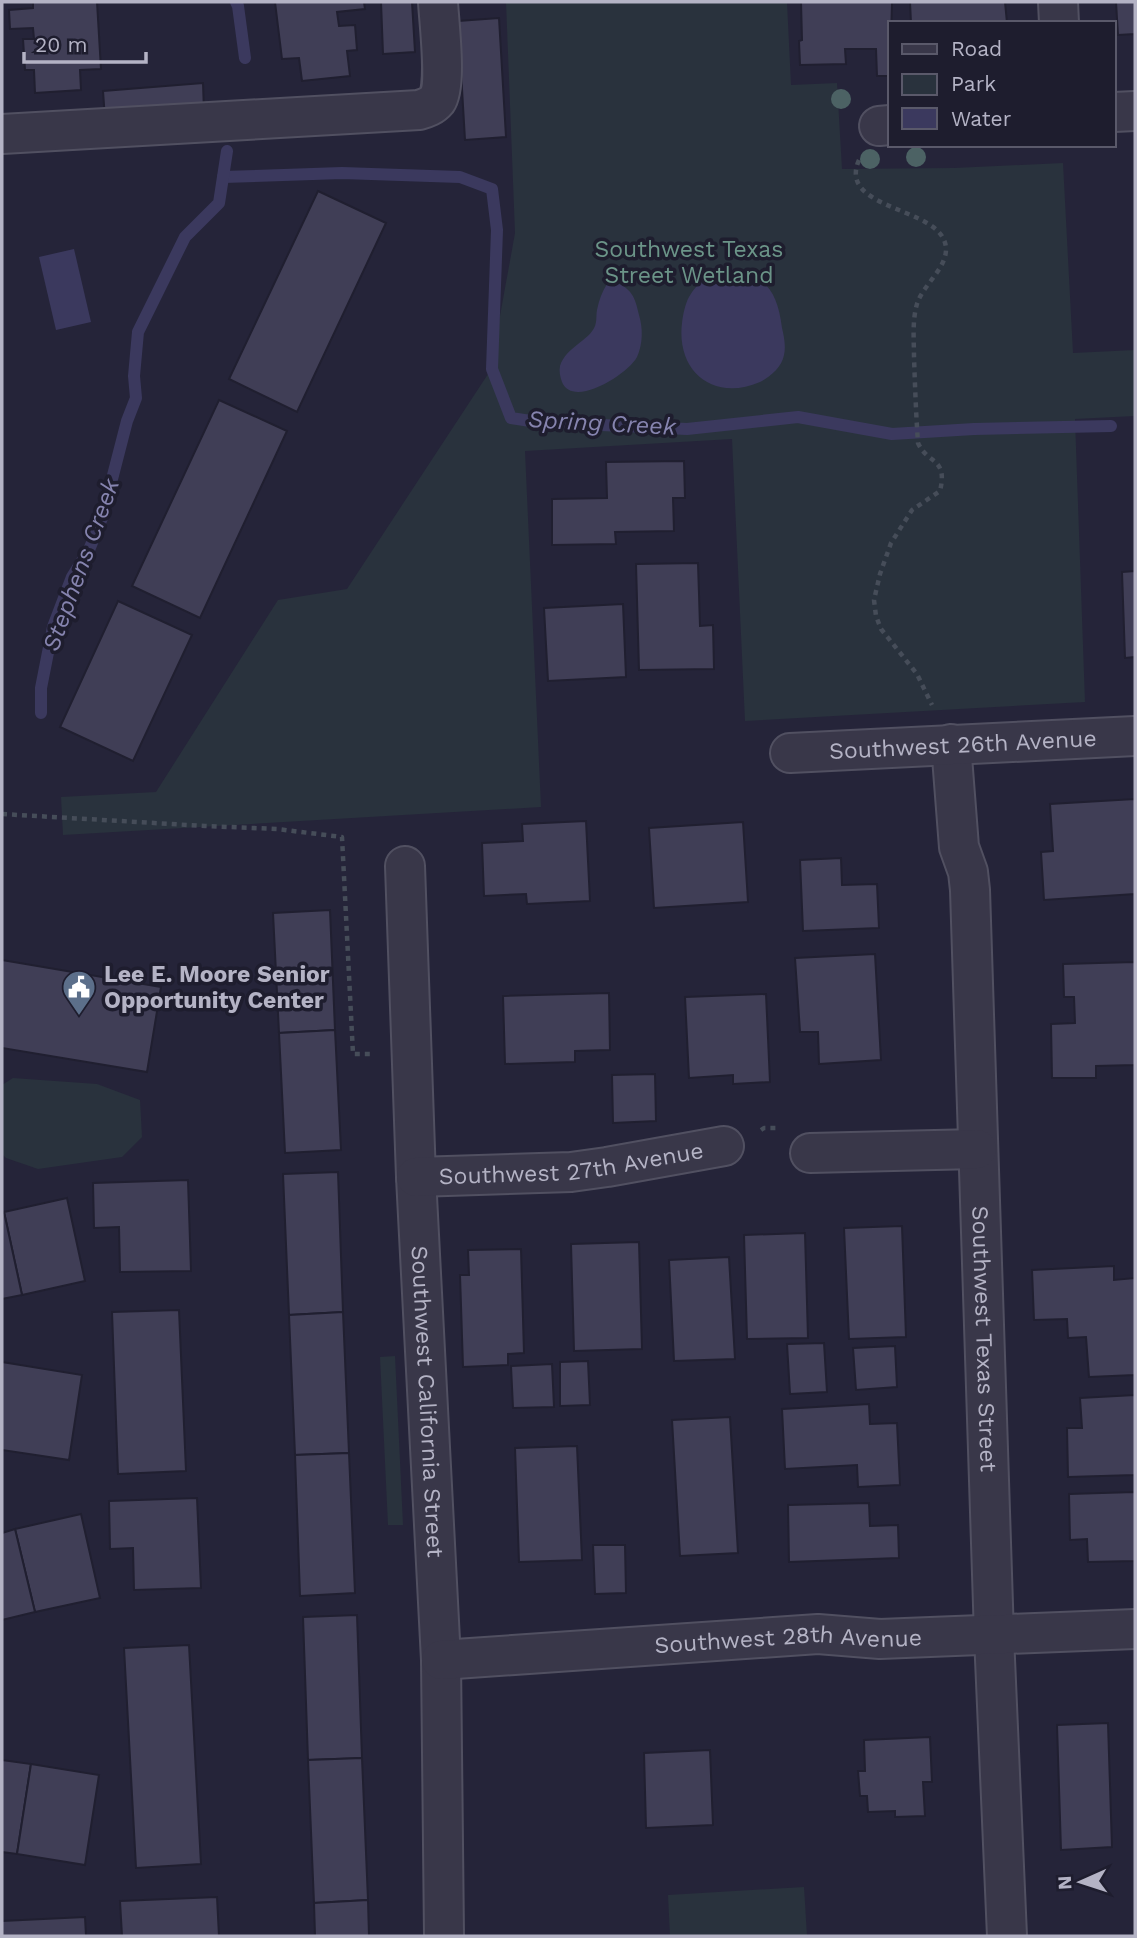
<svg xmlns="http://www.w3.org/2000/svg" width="1137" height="1938" viewBox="0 0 1137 1938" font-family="'Work Sans',sans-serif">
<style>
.green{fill:#29323d}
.water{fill:#3b395e}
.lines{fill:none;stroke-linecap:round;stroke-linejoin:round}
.stream{stroke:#3b395e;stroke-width:12}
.building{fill:#403e56;stroke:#201f30;stroke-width:2}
.minor-casing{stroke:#515061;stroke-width:42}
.path{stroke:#464d59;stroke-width:4.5;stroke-dasharray:5 5;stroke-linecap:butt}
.minor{stroke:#393749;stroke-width:38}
.tree{fill:#4c6264}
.labels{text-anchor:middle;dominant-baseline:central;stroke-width:7;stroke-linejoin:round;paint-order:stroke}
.park-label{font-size:23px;fill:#6b9488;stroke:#1e1d2e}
.street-label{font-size:23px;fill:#b4b3c5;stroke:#1e1d2e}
.poi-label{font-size:23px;font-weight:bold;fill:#b4b3c5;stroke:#1e1d2e;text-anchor:start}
.water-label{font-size:24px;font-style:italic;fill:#8684af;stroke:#1e1d2e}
</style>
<rect width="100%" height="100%" fill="#252439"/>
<g class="green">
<path d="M506,2H787L791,85L837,83L842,169L954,168L1063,163L1073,353L1135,350V416L1075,419L1085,702L745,721L732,439L525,451L541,807L63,835L61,797L156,792L278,600L347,589L490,371L515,233Z"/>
<path d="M13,1078L97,1084L140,1100L142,1137L122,1157L38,1169L6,1158L2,1154V1085Z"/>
<path d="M395,1356L403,1525H388L380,1357Z"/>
<path d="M804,1887L807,1936H670L668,1895Z"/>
</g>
<g class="water">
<path d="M74,249L91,322L56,330L39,257Z"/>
<path d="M726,268C765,275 777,289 782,328C784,336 786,347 784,355C782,367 770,377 760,382C714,402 676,372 682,323C683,315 685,304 689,297C697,282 711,274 726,268Z"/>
<path d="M615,282C632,289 635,297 639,315C643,328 643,344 637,357C628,374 573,409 562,382C560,377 559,371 560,366C566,347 589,341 595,326C597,321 596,315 597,310C599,300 602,292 607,284Z"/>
</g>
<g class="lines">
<g class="stream">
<path d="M236,2L238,6L245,58"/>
<path d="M223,177L342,173L460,177L492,189L497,230L492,369L511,418L537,422L687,429L798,417L892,434L974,429L1111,426"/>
<path d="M41,713V688L53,627L72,577L89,550L102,518L127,421L136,398L134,376L138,332L185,237L219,203L227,151"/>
</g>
</g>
<g class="building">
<path d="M33,2H97L101,69L80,70L81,90L35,93L34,70H25L23,39H34L33,28L10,29L9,10L33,8Z"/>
<path d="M275,2H364L365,9L337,12L339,26L355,25L357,50L347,51L350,76L302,81L299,58L282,59Z"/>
<path d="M381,2H412L415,52L383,54Z"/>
<path d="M801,2H892L890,76H877L876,49H845L846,64L800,65L799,41L802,40Z"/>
<path d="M910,2H1005L1007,23H911Z"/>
<path d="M1116,2H1135V34L1118,35Z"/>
<path d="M499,18L506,137L465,140L458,21Z"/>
<path d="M203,83L204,112L105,119L103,91Z"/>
<path d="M318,191L386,223L297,412L229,379Z"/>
<path d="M219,400L287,431L200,618L132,586Z"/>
<path d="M684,461L685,498H673L674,531L615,532L616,544L552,545V499L607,498L606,462Z"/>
<path d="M698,563L700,626L713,625L714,669L639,670L636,564Z"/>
<path d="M1135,571V657L1125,658L1122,572Z"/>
<path d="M118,601L192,635L133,761L60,727Z"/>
<path d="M623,604L626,677L548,681L544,608Z"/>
<path d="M1135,799V894L1044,900L1041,852L1053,851L1050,804Z"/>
<path d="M586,821L590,901L527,904L526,894L484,896L482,843L523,841L522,824Z"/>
<path d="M743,822L748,902L654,908L649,828Z"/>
<path d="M841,858L842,885L877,884L879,928L803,931L800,860Z"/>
<path d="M330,910L335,1030L279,1033L273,913Z"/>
<path d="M875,954L881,1060L819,1064L818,1032H800L795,958Z"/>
<path d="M2,960L161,987L147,1072L2,1048Z"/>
<path d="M1135,962V1065L1096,1066V1078H1052L1051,1024L1075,1023L1074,997H1064L1063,964Z"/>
<path d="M609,993L610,1050L575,1051V1062L505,1064L503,996Z"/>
<path d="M766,994L770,1082L733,1084V1075L689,1078L685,997Z"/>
<path d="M335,1030L341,1150L285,1153L279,1033Z"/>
<path d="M655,1074L656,1121L613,1123L612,1075Z"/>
<path d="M338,1172L343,1312L289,1315L283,1174Z"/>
<path d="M188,1180L191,1271L120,1272L119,1227L94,1228L93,1183Z"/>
<path d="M67,1198L85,1281L22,1295L4,1212Z"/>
<path d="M4,1212L22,1295L2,1299V1213Z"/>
<path d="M902,1226L906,1337L849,1339L844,1228Z"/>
<path d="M805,1233L808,1338L747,1339L744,1235Z"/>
<path d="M639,1242L642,1349L574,1351L571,1244Z"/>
<path d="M521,1249L524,1353L508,1354V1365L463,1367L460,1275H469L468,1250Z"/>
<path d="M729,1257L735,1359L674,1361L669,1260Z"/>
<path d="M1114,1266V1280L1135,1278V1375L1089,1377L1086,1337L1068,1338L1067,1319L1034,1320L1032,1270Z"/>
<path d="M179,1310L186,1471L118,1474L112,1312Z"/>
<path d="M343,1312L349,1453L295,1455L289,1315Z"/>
<path d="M824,1343L827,1392L790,1394L787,1344Z"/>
<path d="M895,1346L897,1387L856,1390L853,1348Z"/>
<path d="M588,1361L590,1405L560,1406V1362Z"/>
<path d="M2,1362L82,1375L69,1460L2,1450Z"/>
<path d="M552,1364L554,1407L513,1408L511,1366Z"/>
<path d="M1135,1395V1475L1068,1477L1067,1428H1082L1080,1398Z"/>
<path d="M869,1404L870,1424L897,1423L900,1485L858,1487L857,1465L785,1469L782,1409Z"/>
<path d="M730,1417L738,1553L680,1556L672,1420Z"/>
<path d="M577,1446L582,1560L519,1562L515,1448Z"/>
<path d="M349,1453L355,1593L300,1596L295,1455Z"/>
<path d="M1135,1492V1561L1088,1562L1087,1539L1070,1540L1069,1494Z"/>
<path d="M197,1498L201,1588L134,1590L133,1548L110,1549L109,1501Z"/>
<path d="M869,1503L870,1526L898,1525L899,1558L789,1562L788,1505Z"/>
<path d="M81,1514L100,1598L35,1612L15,1529Z"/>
<path d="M15,1529L35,1612L2,1620V1533Z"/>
<path d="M593,1545H625L626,1593L595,1594Z"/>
<path d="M357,1615L362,1758L308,1760L303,1617Z"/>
<path d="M189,1645L201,1864L136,1868L124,1648Z"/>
<path d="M1108,1723L1112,1847L1061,1850L1057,1725Z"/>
<path d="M930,1737L932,1782H923L925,1816L895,1817V1811L868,1812L867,1796H860L858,1771H865L864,1740Z"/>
<path d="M710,1750L713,1825L646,1828L644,1753Z"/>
<path d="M362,1758L368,1900L314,1903L308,1760Z"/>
<path d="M2,1760L31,1764L17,1854L2,1852Z"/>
<path d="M31,1764L99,1775L85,1865L17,1854Z"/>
<path d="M217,1897L219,1936H122L120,1901Z"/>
<path d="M368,1900L369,1936H315L314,1903Z"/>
<path d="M85,1917L86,1936H2V1921Z"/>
</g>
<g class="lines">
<defs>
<g id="minor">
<path d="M1058,2L1059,23"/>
<path d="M1114,112L1135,111"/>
<path d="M879,126L890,125"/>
<path d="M2,134L419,110C426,108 432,106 437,100C447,86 439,21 438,2"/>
<path id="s1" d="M951,744L959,847L968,872L970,890L994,1636L1007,1936"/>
<path id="s2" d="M790,753L1135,736"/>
<path id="s3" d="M405,866L416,1177L441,1660L444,1936"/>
<path d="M810,1153L977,1149"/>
<path id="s4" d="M416,1177L571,1172L607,1167L724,1146"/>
<path id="s5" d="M441,1660L818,1634L880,1639L1135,1629"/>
</g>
</defs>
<use href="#minor" class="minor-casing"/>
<g class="path">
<path d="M859,160C838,207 927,207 943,238C956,262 923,283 917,304C912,321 914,341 914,357C915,386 916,415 918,443C928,465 948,457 940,491L912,510L891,543L880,574L874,600L876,616L881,629L917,674L932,705"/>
<path d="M2,814L205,826L277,829L342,837L353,1054H373"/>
<path d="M761,1130L764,1128H780"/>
</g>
<use href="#minor" class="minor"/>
</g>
<g class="tree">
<circle cx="841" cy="99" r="10"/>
<circle cx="916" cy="157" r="10"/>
<circle cx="870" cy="159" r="10"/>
</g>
<defs>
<symbol id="civic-pin" viewBox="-11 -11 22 30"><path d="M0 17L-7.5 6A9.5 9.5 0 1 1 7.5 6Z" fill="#5c6f8a" stroke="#1e1d2e"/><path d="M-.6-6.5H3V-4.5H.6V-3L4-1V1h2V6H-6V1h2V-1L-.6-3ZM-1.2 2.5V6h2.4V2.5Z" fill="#fff"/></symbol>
</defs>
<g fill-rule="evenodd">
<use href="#civic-pin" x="60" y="968" width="38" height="52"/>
</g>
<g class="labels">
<g class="park-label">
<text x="689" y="249">Southwest Texas<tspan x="689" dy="26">Street Wetland</tspan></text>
</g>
<g class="street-label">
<text stroke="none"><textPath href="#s2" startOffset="173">Southwest 26th Avenue</textPath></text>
<text stroke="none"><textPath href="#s4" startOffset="156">Southwest 27th Avenue</textPath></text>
<text stroke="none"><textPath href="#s1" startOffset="597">Southwest Texas Street</textPath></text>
<text stroke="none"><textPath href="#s3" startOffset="536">Southwest California Street</textPath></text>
<text stroke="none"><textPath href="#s5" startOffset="348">Southwest 28th Avenue</textPath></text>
</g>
<g class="poi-label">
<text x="104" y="974">Lee E. Moore Senior<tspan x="104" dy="26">Opportunity Center</tspan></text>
</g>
<g class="water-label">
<text transform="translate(602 423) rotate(3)">Spring Creek</text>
<text transform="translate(81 565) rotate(-70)">Stephens Creek</text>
</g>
</g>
<rect width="1137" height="1938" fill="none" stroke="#b4b3c5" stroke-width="7"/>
<rect x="888" y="21" width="228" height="126" fill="#1e1d2e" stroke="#5a596a" stroke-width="2"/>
<rect x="902" y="44" width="35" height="10" fill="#393749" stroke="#5a596a" stroke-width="2"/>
<text x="951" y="56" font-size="21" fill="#b4b3c5">Road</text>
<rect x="902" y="74" width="35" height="21" fill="#29323d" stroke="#5a596a" stroke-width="2"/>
<text x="951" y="91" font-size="21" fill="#b4b3c5">Park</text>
<rect x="902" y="108" width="35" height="21" fill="#3b395e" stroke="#5a596a" stroke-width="2"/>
<text x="951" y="126" font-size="21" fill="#b4b3c5">Water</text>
<g transform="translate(1081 1882) rotate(267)" stroke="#1e1d2e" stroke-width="5" paint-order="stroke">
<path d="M0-5L12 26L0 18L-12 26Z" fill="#b4b3c5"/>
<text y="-10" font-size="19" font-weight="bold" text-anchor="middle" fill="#b4b3c5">N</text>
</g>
<path d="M24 52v10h122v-10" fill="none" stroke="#b4b3c5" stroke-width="3.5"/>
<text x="35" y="52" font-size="21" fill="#b4b3c5" stroke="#1e1d2e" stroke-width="5" paint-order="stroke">20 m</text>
</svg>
